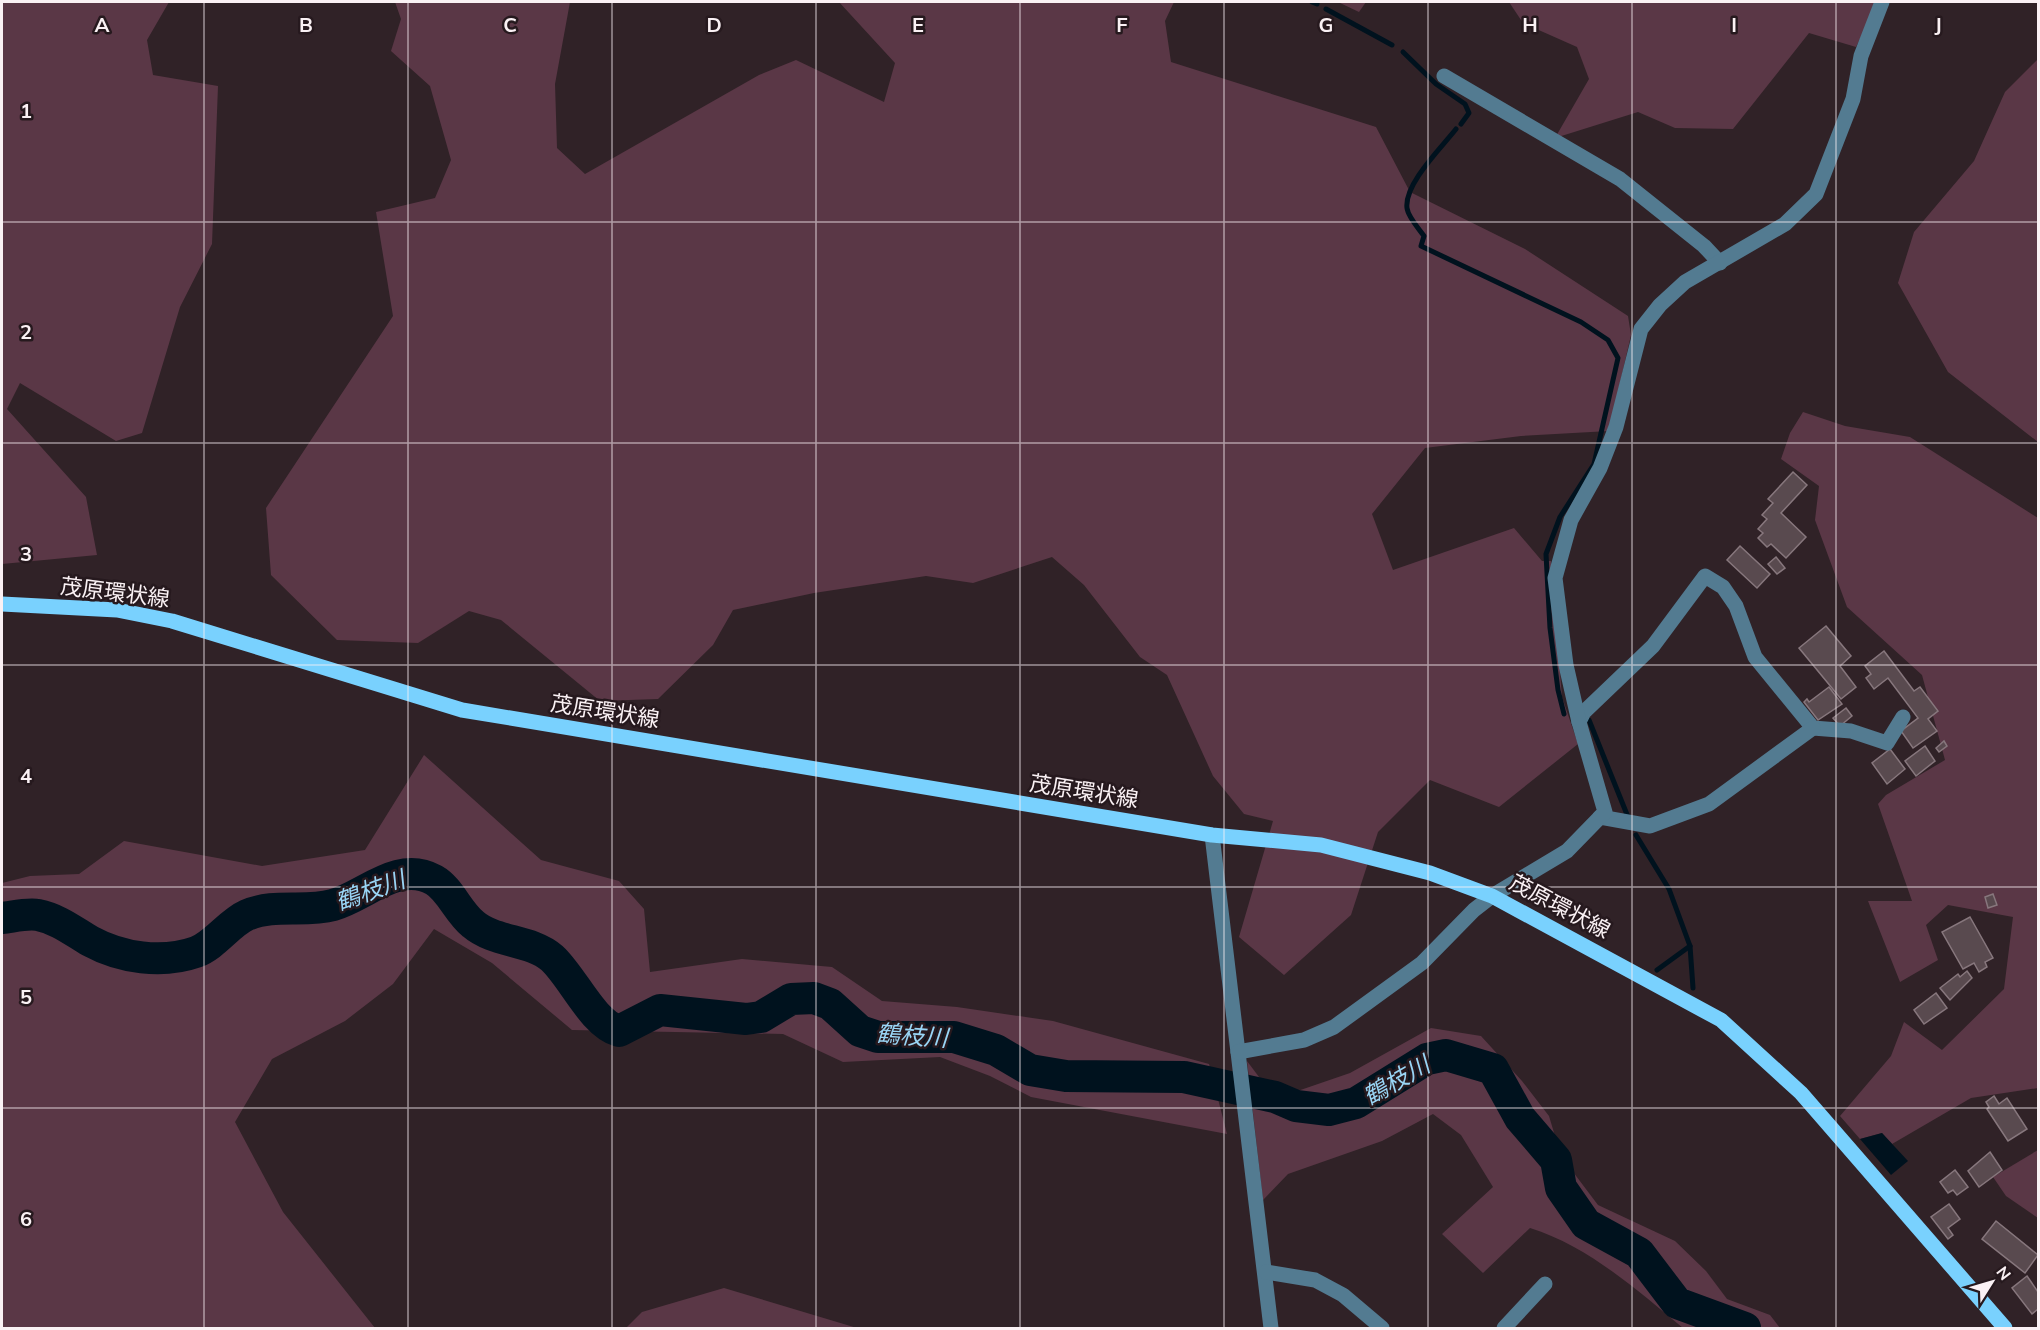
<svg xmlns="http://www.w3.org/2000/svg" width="2040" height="1330" viewBox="0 0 2040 1330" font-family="Mulish,'Noto Sans JP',sans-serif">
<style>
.green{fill:#5a3746}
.water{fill:#00121e}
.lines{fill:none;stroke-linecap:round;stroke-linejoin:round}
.stream{stroke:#00121e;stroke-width:5}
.river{stroke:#00121e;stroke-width:32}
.building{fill:#594a4f;stroke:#87777d;stroke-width:1.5}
.minor{stroke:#537b91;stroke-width:15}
.major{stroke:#79d1fe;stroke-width:15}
.grid{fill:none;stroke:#faf1f4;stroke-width:1.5;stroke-opacity:0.55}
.labels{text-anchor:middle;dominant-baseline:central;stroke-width:5;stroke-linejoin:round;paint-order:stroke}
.street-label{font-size:22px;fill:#faf1f4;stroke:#26191e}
.water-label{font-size:24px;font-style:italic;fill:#99d5f5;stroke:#26191e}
.grid-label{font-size:20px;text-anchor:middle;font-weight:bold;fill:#faf1f4;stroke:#26191e;stroke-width:5;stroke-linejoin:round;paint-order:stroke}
</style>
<rect width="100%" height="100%" fill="#302227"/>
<g class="green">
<path d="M2,2H169L147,40L153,75L218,86L212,244L180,307L142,433L116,441L20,383L7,409L86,497L97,555L2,564Z"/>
<path d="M395,2H570L555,84L557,148L585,174L759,75L796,60L884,102L895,63L839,2H1174L1165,21L1171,62L1376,127L1410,192L1525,249L1628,316L1631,335L1609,431L1521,436L1425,448L1372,514L1393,570L1514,528L1542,561H1551L1562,697L1578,744L1499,807L1430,780L1378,832L1351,915L1284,975L1239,937L1273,821L1244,814L1213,776L1167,675L1140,657L1084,585L1052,557L973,583L926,576L814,593L733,610L713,645L658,699L600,701L501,620L469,611L418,643L337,640L271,575L266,508L393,316L376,212L435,198L451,160L430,86L391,51L401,19Z"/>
<path d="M1338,2H1366L1359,12Z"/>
<path d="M1509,2H1878L1856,47L1809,33L1733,129L1675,128L1638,112L1555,138L1589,79L1577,47L1523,23Z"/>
<path d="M2038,59V442L1948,372L1898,283L1914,232L1974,161L2005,92Z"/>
<path d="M1803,412L1845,426L1910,437L2038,518V1088L1971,1098L1892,1144L1882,1133L1860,1139L1840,1116L1891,1056L1904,1022L1942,1050L2004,989L2013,917L1948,905L1926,925L1938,960L1900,982L1868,901H1912L1878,804L1886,795L1945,760L1922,675L1847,607L1815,520L1819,486L1781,459L1790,433Z"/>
<path d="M424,755L541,860L619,881L644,909L650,972L742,959L832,967L882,1001L957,1007L1053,1021L1209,1064L1227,1134L1031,1097L990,1076L940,1057L843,1062L783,1034L572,1030L492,963L434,929L393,984L345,1021L272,1059L235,1122L283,1212L375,1328H2V883L30,876L79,874L124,841L262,866L365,850Z"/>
<path d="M1431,1028L1481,1036L1522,1081L1549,1116L1561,1156L1598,1205L1675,1241L1706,1271L1727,1299L1770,1315L1780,1328H1683C1637,1290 1588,1246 1530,1228L1483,1273L1442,1234L1493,1187L1461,1135L1433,1114L1382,1141L1288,1174L1263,1200L1247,1061L1268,1089L1283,1096L1350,1073Z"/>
<path d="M2038,1150V1218L2006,1196L1993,1177Z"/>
<path d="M724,1288L857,1328H626L642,1312Z"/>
</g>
<path class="water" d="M1882,1133L1908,1161L1891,1175L1860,1139Z"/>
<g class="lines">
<g class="stream">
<path d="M1312,2L1317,4"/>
<path d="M1326,9L1392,45"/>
<path d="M1403,52L1436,84L1465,104L1469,113L1461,124"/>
<path d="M1456,129C1442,147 1404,184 1407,208C1408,217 1419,229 1424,236L1421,246L1581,322L1608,340L1618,358L1594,464L1560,517L1546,554L1550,628L1558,690L1564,714"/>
<path d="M1589,720L1628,817"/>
<path d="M1636,835L1669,889L1690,946L1693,988"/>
<path d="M1657,970L1690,946"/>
</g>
<path class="river" d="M2,918C12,917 27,913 38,915C58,919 73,931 90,941C121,958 162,964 196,952C215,945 229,923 247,915C275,903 305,913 333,905C365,896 398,860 434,880C450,889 458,912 473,924C495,943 530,939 552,958C573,977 592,1023 619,1031L660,1010L746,1019L761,1017L791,999L814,998L830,1004L860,1031L878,1037H954L996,1050L1030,1070L1066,1076L1184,1077L1275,1097L1296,1106L1329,1110L1356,1103L1427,1059L1446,1055L1493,1069L1520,1118L1556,1160L1561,1188L1586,1224L1639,1253L1677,1303L1745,1328"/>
</g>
<g class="building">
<path d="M1793,472L1807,485L1781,513L1806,537L1786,558L1771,544L1767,547L1758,538L1763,533L1758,529L1767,519L1762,515L1773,503L1768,499Z"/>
<path d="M1740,546L1770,574L1757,588L1727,560Z"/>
<path d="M1776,557L1785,568L1777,574L1768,564Z"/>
<path d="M1826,626L1851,656L1840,666L1856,687L1841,699L1799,648Z"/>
<path d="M1884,651L1914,691L1920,687L1938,711L1928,719L1937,731L1913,748L1901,731L1918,718L1888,678L1874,689L1866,678L1871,674L1865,666Z"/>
<path d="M1829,687L1842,704L1818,720L1804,702L1807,699L1809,702Z"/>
<path d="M1846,708L1852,716L1840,726L1833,718Z"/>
<path d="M1944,741L1947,746L1939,752L1936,748Z"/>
<path d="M1925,746L1935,761L1916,776L1905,761Z"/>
<path d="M1890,749L1905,769L1887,784L1872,763Z"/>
<path d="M1993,894L1997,905L1988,908L1985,897Z"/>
<path d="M1970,917L1993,958L1985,962L1987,967L1979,972L1974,963L1963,969L1942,932Z"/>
<path d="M1967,971L1972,978L1950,1000L1940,988L1958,974L1960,977Z"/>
<path d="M1936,993L1947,1008L1924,1024L1914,1010Z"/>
<path d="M1994,1096L1999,1104L2007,1098L2027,1129L2008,1141L1987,1109L1989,1107L1986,1102Z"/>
<path d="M1990,1152L2002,1170L1979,1187L1968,1171Z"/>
<path d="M1955,1170L1968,1187L1957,1195L1953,1190L1948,1193L1940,1182Z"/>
<path d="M1949,1204L1960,1219L1948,1228L1953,1235L1948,1239L1931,1217Z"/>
<path d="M1996,1221L2038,1255L2025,1273L1982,1239Z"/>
<path d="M2027,1276L2038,1292V1309L2032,1314L2012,1288Z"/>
</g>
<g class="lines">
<g class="minor">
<path d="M1444,76L1620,179L1704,246L1720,263"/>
<path d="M1579,722L1584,712L1653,646L1705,576L1723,587L1736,606L1755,657L1813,728L1851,731L1887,743L1903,717"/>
<path d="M1600,817L1650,826L1709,804L1813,728"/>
<path d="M1212,835L1271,1328"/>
<path d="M1238,1052L1304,1040L1334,1027L1422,963L1474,910L1492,896L1567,851L1605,812L1579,722L1566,665L1555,578L1571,520L1600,468L1616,427L1641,329L1660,305L1685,282L1785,224L1816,194L1853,99L1861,56L1882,2"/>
<path d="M1266,1272L1315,1280L1343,1295L1382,1328"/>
<path d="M1504,1328L1545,1284"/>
</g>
<path class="major" d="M2,604L117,610L172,621L462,710L1212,835L1321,845L1430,873L1492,896L1721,1020L1801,1093L2005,1328"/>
</g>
<path class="grid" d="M204,2V1328M408,2V1328M612,2V1328M816,2V1328M1020,2V1328M1224,2V1328M1428,2V1328M1632,2V1328M1836,2V1328M2,222H2038M2,443H2038M2,665H2038M2,887H2038M2,1108H2038"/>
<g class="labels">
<g class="street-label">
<text transform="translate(115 592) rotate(7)">茂原環状線</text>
<text transform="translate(605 711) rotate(9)">茂原環状線</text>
<text transform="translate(1084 791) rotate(9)">茂原環状線</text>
<text transform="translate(1560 906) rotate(28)">茂原環状線</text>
</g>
<g class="water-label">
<text transform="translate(370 890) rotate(-20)">鶴枝川</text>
<text transform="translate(912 1035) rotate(4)">鶴枝川</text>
<text transform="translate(1396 1080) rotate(-30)">鶴枝川</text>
</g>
</g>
<g class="grid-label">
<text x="102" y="32">A</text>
<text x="306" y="32">B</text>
<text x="510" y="32">C</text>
<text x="714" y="32">D</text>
<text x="918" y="32">E</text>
<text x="1122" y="32">F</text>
<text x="1326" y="32">G</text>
<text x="1530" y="32">H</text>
<text x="1734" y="32">I</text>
<text x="1938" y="32">J</text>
<text x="26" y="118">1</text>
<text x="26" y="339">2</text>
<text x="26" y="561">3</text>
<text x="26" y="783">4</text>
<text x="26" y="1004">5</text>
<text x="26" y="1226">6</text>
</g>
<rect width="2040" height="1330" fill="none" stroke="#faf1f4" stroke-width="6"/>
<g transform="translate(1992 1282) rotate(53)" stroke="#26191e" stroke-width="4.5" paint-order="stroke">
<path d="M0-4.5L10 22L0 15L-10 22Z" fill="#faf1f4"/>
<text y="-9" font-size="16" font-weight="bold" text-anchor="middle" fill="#faf1f4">N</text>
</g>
</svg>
